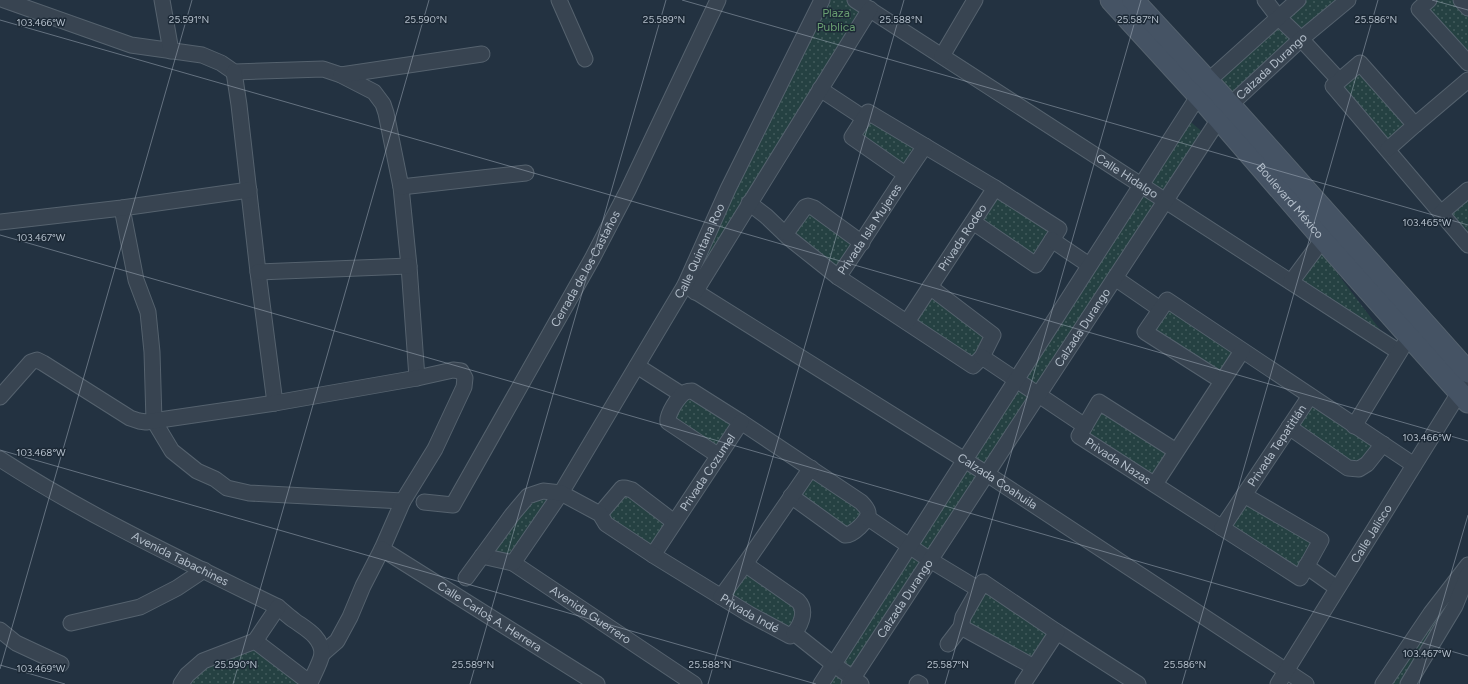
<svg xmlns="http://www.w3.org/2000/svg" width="1468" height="684" viewBox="0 0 1468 684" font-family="Figtree,sans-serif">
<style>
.park{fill:url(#park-dots)}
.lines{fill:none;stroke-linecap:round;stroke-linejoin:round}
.minor-casing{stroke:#55626e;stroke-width:17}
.secondary-casing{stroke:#55626e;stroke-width:23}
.minor{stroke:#384451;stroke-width:15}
.secondary{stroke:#455364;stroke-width:21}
.ticks{fill:none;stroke:#b4bfcb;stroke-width:1;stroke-opacity:0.45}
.labels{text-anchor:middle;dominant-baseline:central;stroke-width:3;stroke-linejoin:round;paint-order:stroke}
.park-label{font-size:12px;fill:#699e71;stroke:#1c2936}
.street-label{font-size:12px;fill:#b4bfcb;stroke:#1c2936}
.ticks-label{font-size:10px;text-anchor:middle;fill:#b4bfcb;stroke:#1c2936;stroke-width:3;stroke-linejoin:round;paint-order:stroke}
</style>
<defs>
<pattern id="park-dots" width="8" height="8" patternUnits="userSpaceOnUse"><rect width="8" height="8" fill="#254142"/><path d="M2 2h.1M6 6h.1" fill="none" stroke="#425b5c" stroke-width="1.8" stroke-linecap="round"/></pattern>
</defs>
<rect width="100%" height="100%" fill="#233241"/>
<g class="park">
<path d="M825,0H850L864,10L694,287L689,284Z"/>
<path d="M1301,0H1346L1230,102L1211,81Z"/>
<path d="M1434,0H1457L1468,12V58L1423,10Z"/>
<path d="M1358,68L1409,125L1388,146L1337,87Z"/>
<path d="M868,113L924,146L905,173L853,137Z"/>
<path d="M1187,119L1205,134L845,684H824Z"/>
<path d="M995,191L1057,230L1036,263L975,223Z"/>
<path d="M1468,195V240L1444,213Z"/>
<path d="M806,209L860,243L838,274L788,234Z"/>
<path d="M1319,249L1387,339L1296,281Z"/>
<path d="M931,290L991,335L973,365L909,322Z"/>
<path d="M1167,302L1240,351L1222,380L1147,332Z"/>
<path d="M689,395L735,424L717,451L672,419Z"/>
<path d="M1310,400L1375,445L1360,463L1349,465L1293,426Z"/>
<path d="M1099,404L1172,451L1154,481L1081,435Z"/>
<path d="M811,471L865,510L849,534L794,496Z"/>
<path d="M623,493L668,524L652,550L602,515Z"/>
<path d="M558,495L512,562L484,555L529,498Z"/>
<path d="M1245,499L1314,541L1298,574L1226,528Z"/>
<path d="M746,567L800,606L788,634L724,596Z"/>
<path d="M1467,569L1406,684H1385Z"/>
<path d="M983,585L1054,633L1033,666L963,627Z"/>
<path d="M255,641L305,684H181L187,675Z"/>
</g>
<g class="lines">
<defs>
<g id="minor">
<path d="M4,0L131,45L202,55L221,63L234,72L323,69L341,75L374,92L383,104L386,113L401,187L409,266L417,378"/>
<path d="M162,0L171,51"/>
<path d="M559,0L585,59"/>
<path id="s1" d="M855,0L1399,352"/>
<path d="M1265,0L1278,17L1301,39L1339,80"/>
<path d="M1429,0L1419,9L1468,63"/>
<path d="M1461,0L1468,8"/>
<path d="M942,56L975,0"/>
<path d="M234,72L239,105L258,272L275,403"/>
<path d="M341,75L482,54"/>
<path d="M820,89L864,118"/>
<path d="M1415,125L1360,63L1333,86L1468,245"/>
<path d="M1388,149L1415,125L1468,80"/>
<path d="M905,174L852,137L868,112L995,188L1059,229L1036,265L973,222"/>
<path d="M401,187L526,173"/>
<path d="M749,203L766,216L789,238L838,277L973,366L982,357L993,335L930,287"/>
<path d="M122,208L136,280L148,312L152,352L154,421L172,451L197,471L215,479L227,488L249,493L403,501"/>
<path d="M1441,213L1468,190"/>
<path d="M0,222L122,208L249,190"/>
<path d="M786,233L805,207L808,206L814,208L862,243"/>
<path d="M1052,240L1089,265"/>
<path d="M258,272L409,266"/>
<path id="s2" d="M838,277C868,234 895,189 925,146"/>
<path d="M1115,278L1160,309"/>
<path d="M1291,282L1323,239"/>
<path id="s3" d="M685,285L987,474L1306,684"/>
<path d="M695,292L870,9"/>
<path id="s4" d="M907,322L995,188"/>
<path d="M982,357L1085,426"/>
<path d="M637,366L681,394"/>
<path d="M1222,381L1145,332L1167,300L1414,465"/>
<path d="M0,397L31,362L37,360L43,363L130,418L139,421L146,422L275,403L417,378L453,370L461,371L465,378L464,387L435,449L403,501L382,549L363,586L350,617L337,641L322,654"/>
<path d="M1354,426L1405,343"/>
<path d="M1289,427L1348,468L1359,469L1367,464L1383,444"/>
<path id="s5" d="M1176,451L1099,402L1079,436L1300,578L1321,540L1244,495"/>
<path d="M719,456L668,422C666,416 679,394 686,392C688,391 690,391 692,391L741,422L861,502C864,505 868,509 868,513C869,520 852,536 845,535L791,496"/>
<path id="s6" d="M0,459C88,516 184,561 278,607C284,612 289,617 295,621C306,629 322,637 322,654C321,661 313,676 310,683L255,641"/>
<path d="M1155,484L1242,351"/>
<path id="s7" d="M424,502L453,505L592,259L628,190L718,0"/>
<path d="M600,514L622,488H625L632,490L674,522"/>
<path d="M868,518L930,560L978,589"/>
<path id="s8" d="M1222,528L1310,396"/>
<path id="s9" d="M382,549L597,684"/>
<path id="s10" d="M653,555L741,422"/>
<path id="s11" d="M482,556L513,563L694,684"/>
<path id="s12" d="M513,563L561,493L685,285L728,189L822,0"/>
<path d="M1306,566L1337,588"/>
<path id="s13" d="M466,578L512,515L528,496L543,491L561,493L600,514L606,524L653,555L749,614L790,636C800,629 808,611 798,601L745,564"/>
<path d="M721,597L745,564L811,468"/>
<path d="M71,623L140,607L177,588L204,570"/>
<path d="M961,627L1034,667"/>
<path d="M0,630L16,643L61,664"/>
<path d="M794,633L833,664L861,684"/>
<path d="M948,644L961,627L963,617L983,582L1057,632L1138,684"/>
<path d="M181,684L187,675L203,661L255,641L278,607"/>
<path d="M821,684L1208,81L1298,0"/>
<path id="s14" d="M849,684L1219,119L1230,105L1301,39L1348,0"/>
<path d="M917,684L918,683L920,684"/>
<path d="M1023,684L1057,632"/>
<path id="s15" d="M1278,684L1459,393L1468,385"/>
<path d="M1383,684L1431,613L1468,565"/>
<path d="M1408,684L1455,606L1468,574"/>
</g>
<g id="secondary">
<path id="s16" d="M1111,0L1207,105L1336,254L1468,402"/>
<path d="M1133,0L1230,105L1468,372"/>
</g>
</defs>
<use href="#minor" class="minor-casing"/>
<use href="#secondary" class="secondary-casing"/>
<use href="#minor" class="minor"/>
<use href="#secondary" class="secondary"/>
</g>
<path class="ticks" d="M682,0L1468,225M1432,0L1468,10M0,20L1468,441M0,235L1468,656M0,450L816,684M0,665L65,684M0,669L192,0M233,684L429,0M470,684L666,0M708,684L904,0M945,684L1141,0M1182,684L1378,0M1419,684L1468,515"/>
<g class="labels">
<g class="park-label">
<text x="836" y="13">Plaza<tspan x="836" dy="14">Publica</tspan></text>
</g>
<g class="street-label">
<text stroke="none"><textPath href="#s14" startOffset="750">Calzada Durango</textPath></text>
<text stroke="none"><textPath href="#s1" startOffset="324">Calle Hidalgo</textPath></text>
<text stroke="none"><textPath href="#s16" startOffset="269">Boulevard México</textPath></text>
<text stroke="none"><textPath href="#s2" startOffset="57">Privada Isla Mujeres</textPath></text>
<text stroke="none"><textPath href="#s4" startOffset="101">Privada Rodeo</textPath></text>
<text stroke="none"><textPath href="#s12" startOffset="364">Calle Quintana Roo</textPath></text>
<text stroke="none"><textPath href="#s7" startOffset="300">Cerrada de los Castaños</textPath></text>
<text stroke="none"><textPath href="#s14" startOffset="426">Calzada Durango</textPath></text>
<text stroke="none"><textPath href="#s8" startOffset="99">Privada Tepatitlán</textPath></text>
<text stroke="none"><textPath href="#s5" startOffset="177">Privada Nazas</textPath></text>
<text stroke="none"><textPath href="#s10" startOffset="99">Privada Cozumel</textPath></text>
<text stroke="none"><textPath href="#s3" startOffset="369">Calzada Coahuila</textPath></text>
<text stroke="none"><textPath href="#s15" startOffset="177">Calle Jalisco</textPath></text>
<text stroke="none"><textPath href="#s6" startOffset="206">Avenida Tabachines</textPath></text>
<text stroke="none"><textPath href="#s14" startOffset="102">Calzada Durango</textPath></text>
<text stroke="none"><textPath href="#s13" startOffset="362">Privada Indé</textPath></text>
<text stroke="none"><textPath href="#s11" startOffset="125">Avenida Guerrero</textPath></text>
<text stroke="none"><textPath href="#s9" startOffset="127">Calle Carlos A. Herrera</textPath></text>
</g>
</g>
<g class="ticks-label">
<text x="189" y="23">25.591°N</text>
<text x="426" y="23">25.590°N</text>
<text x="664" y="23">25.589°N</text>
<text x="901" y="23">25.588°N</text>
<text x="1138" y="23">25.587°N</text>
<text x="1376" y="23">25.586°N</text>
<text x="41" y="26">103.466°W</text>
<text x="1427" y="226">103.465°W</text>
<text x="41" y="241">103.467°W</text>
<text x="1427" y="441">103.466°W</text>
<text x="41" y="456">103.468°W</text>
<text x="1427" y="657">103.467°W</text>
<text x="236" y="668">25.590°N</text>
<text x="473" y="668">25.589°N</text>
<text x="710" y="668">25.588°N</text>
<text x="948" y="668">25.587°N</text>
<text x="1185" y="668">25.586°N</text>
<text x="41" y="672">103.469°W</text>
</g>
</svg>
